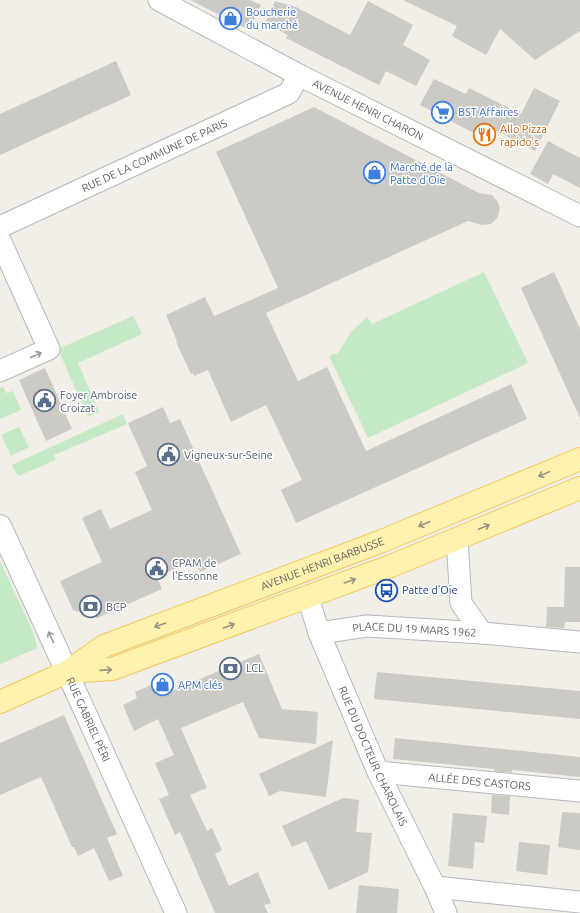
<svg xmlns="http://www.w3.org/2000/svg" width="580" height="913" viewBox="0 0 580 913" font-family="Ubuntu,sans-serif">
<style>
.green{fill:#c5e8c5}
.building{fill:#cccac5}
.lines{fill:none;stroke-linecap:round;stroke-linejoin:round}
.minor-casing{stroke:#b5b8bc;stroke-width:23}
.tertiary-casing{stroke:#b5b8bc;stroke-width:24}
.primary-casing{stroke:#f2c960;stroke-width:24}
.minor{stroke:#fff;stroke-width:21}
.tertiary{stroke:#fff;stroke-width:22}
.primary{stroke:#fff2af;stroke-width:22}
.oneway{stroke:#979a9d}
.oneway2{stroke:#979581}
.labels{text-anchor:middle;dominant-baseline:central;stroke-width:3;stroke-linejoin:round;paint-order:stroke}
.shop-label{font-size:11px;fill:#366cbe;stroke:#fff;text-anchor:start}
.street-label{font-size:11px;fill:#5f6368;stroke:#fff}
.food-label{font-size:11px;fill:#c56008;stroke:#fff;text-anchor:start}
.service-label{font-size:11px;fill:#4e5e75;stroke:#fff;text-anchor:start}
.transit-label{font-size:11px;fill:#164399;stroke:#fff;text-anchor:start}
</style>
<rect width="100%" height="100%" fill="#f1efe8"/>
<g class="green">
<path d="M484,272L528,363L368,438L329,356L338,353L351,332L367,317L372,324Z"/>
<path d="M133,316L142,334L78,363L99,412L88,417L58,349Z"/>
<path d="M3,387L6,393L13,391L21,410L0,419V388Z"/>
<path d="M123,414L127,424L54,455L56,460L18,476L12,465Z"/>
<path d="M19,427L29,447L11,456L1,435Z"/>
<path d="M0,561L34,634L37,648L1,664L0,663Z"/>
</g>
<g class="building">
<path d="M190,0H250L261,5L249,30Z"/>
<path d="M403,0H580V31L535,60L500,29L486,55L452,36L457,26Z"/>
<path d="M275,1L296,7L350,35L368,1L413,25L403,45L430,60L416,86L386,71L379,85L286,38L288,35L265,23Z"/>
<path d="M116,61L131,95L0,155V114Z"/>
<path d="M434,79L466,94L469,88L521,114L534,88L560,101L535,151L497,131L491,142L420,105Z"/>
<path d="M314,107L479,193L492,195L498,202L500,209L497,218L491,224L482,225L468,221L266,313L298,381L327,367L366,451L511,384L527,419L296,523L281,490L302,480L266,405L231,422L208,370L194,376L193,373L191,374L176,342L177,341L166,315L205,297L214,316L278,288L216,152Z"/>
<path d="M548,141L580,158V188L553,174L548,184L530,174Z"/>
<path d="M554,272L580,329V418L521,288Z"/>
<path d="M45,368L72,429L46,441L19,380Z"/>
<path d="M163,407L170,423L180,419L241,554L200,572L194,560L157,577L162,589L97,618L73,610L60,581L102,562L82,518L101,509L110,529L152,510L135,472L147,466L128,423Z"/>
<path d="M565,567H580V622H565L564,628L546,627L547,607H564Z"/>
<path d="M259,654L282,709L318,712L316,744L259,738L243,702L181,728L207,788L190,795L207,831L212,828L222,850L215,854L229,886L258,872L271,903L264,905L268,913H215L180,832L175,835L159,799L169,795L155,763L174,755L158,719L134,731L123,705L137,698L135,692L162,680L167,693Z"/>
<path d="M377,672L580,691V719L374,699Z"/>
<path d="M64,715L117,834L107,838L123,876L109,881L94,848L78,856L74,847H72L41,777L0,795V743Z"/>
<path d="M395,738L580,757V777L512,770V773L494,771V769L393,759Z"/>
<path d="M333,740L326,797L280,791L269,796L259,774Z"/>
<path d="M492,795L510,796L509,815L491,813Z"/>
<path d="M343,798L359,800L356,832L372,833L368,872L329,890L306,841L292,847L282,826Z"/>
<path d="M562,812L580,813V850L558,847Z"/>
<path d="M453,813L487,816L484,843L475,842L473,869L448,866Z"/>
<path d="M519,842L550,845L547,875L516,871Z"/>
<path d="M359,885L399,889L397,913H356Z"/>
</g>
<g class="lines">
<defs>
<g id="minor">
<path id="s1" d="M159,0L299,75L580,216"/>
<path id="s2" d="M0,227L289,93L299,75"/>
<path d="M0,240L49,349L0,371"/>
<path d="M457,539L461,603L482,633"/>
<path id="s3" d="M308,597L319,633L378,772L435,887L446,913"/>
<path id="s4" d="M319,633L367,626L482,633L580,642"/>
<path id="s5" d="M67,672L176,913"/>
<path id="s6" d="M378,772L580,791"/>
<path d="M435,887L580,902"/>
</g>
<path id="tertiary" d="M0,526L67,672"/>
<g id="primary">
<path d="M67,672L112,669L391,566L580,488"/>
<path id="s7" d="M0,702L67,672L104,646L382,541L580,459"/>
</g>
</defs>
<use href="#minor" class="minor-casing"/>
<use href="#tertiary" class="tertiary-casing"/>
<use href="#primary" class="primary-casing"/>
<use href="#minor" class="minor"/>
<use href="#tertiary" class="tertiary"/>
<use href="#primary" class="primary"/>
</g>
<defs><path id="oneway-shaft" d="M-6 0H5M1.5-3L5.5 0L1.5 3" fill="none" stroke-width="1.6" stroke-linecap="round" stroke-linejoin="round"/></defs>
<g class="oneway">
<use href="#oneway-shaft" transform="translate(36 355) rotate(-24)"/>
<use href="#oneway-shaft" transform="translate(51 637) rotate(-115)"/>
</g>
<g class="oneway2">
<use href="#oneway-shaft" transform="translate(544 474) rotate(157)"/>
<use href="#oneway-shaft" transform="translate(424 524) rotate(157)"/>
<use href="#oneway-shaft" transform="translate(484 527) rotate(-22)"/>
<use href="#oneway-shaft" transform="translate(350 581) rotate(-20)"/>
<use href="#oneway-shaft" transform="translate(160 625) rotate(160)"/>
<use href="#oneway-shaft" transform="translate(229 626) rotate(-20)"/>
<use href="#oneway-shaft" transform="translate(106 670) rotate(-4)"/>
</g>
<defs>
<symbol id="shop-ring" viewBox="-11 -11 22 22"><circle r="9.5" fill="#fff" stroke="#3f7fe0" stroke-width="1.5"/><path d="M-5-2.5h2.3a2.7 3.5 0 0 1 5.4 0H5L5.5 6h-11ZM-1.5-2.5h3a1.5 2.3 0 0 0-3 0Z" fill="#3f7fe0"/></symbol>
<symbol id="supermarket-ring" viewBox="-11 -11 22 22"><circle r="9.5" fill="#fff" stroke="#3f7fe0" stroke-width="1.5"/><path d="M-6-5.5h2.5l.6 2H6L4.5 2H-2.5L-4.4-4H-6ZM-1.5 3.2a1.3 1.3 0 1 0 .1 0ZM3 3.2a1.3 1.3 0 1 0 .1 0Z" fill="#3f7fe0"/></symbol>
<symbol id="restaurant-ring" viewBox="-11 -11 22 22"><circle r="9.5" fill="#fff" stroke="#e8710a" stroke-width="1.5"/><path d="M-5-6h1v4h1v-4h1v4h1v-4h1v5L-1.5 .5V6h-2V.5L-5-1ZM5-6V6H3V1.5H1.5Q1.5-4 5-6Z" fill="#e8710a"/></symbol>
<symbol id="civic-ring" viewBox="-11 -11 22 22"><circle r="9.5" fill="#fff" stroke="#5c6f8a" stroke-width="1.5"/><path d="M-.6-6.5H3V-4.5H.6V-3L4-1V1h2V6H-6V1h2V-1L-.6-3ZM-1.2 2.5V6h2.4V2.5Z" fill="#5c6f8a"/></symbol>
<symbol id="bus-ring" viewBox="-11 -11 22 22"><circle r="9.5" fill="#fff" stroke="#1a4fb4" stroke-width="1.5"/><path d="M-5-6H5V4H4V6H2V4H-2V6H-4V4H-5ZM-3.5-4V0h7V-4ZM-3.5 1.2v1.5H-2V1.2ZM2 1.2v1.5H3.5V1.2Z" fill="#1a4fb4"/></symbol>
<symbol id="bank-ring" viewBox="-11 -11 22 22"><circle r="9.5" fill="#fff" stroke="#5c6f8a" stroke-width="1.5"/><path d="M-6-4H6V4H-6ZM0-2.3a2.3 2.3 0 1 0 0 4.6a2.3 2.3 0 1 0 0-4.6Z" fill="#5c6f8a"/></symbol>
</defs>
<g fill-rule="evenodd">
<use href="#shop-ring" x="218" y="6" width="25" height="25"/>
<use href="#supermarket-ring" x="430" y="100" width="25" height="25"/>
<use href="#restaurant-ring" x="472" y="122" width="25" height="25"/>
<use href="#shop-ring" x="362" y="160" width="25" height="25"/>
<use href="#civic-ring" x="32" y="388" width="25" height="25"/>
<use href="#civic-ring" x="156" y="442" width="25" height="25"/>
<use href="#civic-ring" x="144" y="556" width="25" height="25"/>
<use href="#bus-ring" x="374" y="578" width="25" height="25"/>
<use href="#bank-ring" x="78" y="594" width="25" height="25"/>
<use href="#bank-ring" x="218" y="656" width="25" height="25"/>
<use href="#shop-ring" x="150" y="672" width="25" height="25"/>
</g>
<g class="labels">
<g class="shop-label">
<text x="246" y="12">Boucherie<tspan x="246" dy="13">du marché</tspan></text>
<text x="458" y="112">BST Affaires</text>
<text x="390" y="167">Marché de la<tspan x="390" dy="13">Patte d'Oie</tspan></text>
<text x="178" y="685">APM clés</text>
</g>
<g class="street-label">
<text stroke="none"><textPath href="#s1" startOffset="236">AVENUE HENRI CHARON</textPath></text>
<text stroke="none"><textPath href="#s2" startOffset="170">RUE DE LA COMMUNE DE PARIS</textPath></text>
<text stroke="none"><textPath href="#s7" startOffset="352">AVENUE HENRI BARBUSSE</textPath></text>
<text stroke="none"><textPath href="#s4" startOffset="96">PLACE DU 19 MARS 1962</textPath></text>
<text stroke="none"><textPath href="#s5" startOffset="52">RUE GABRIEL PÉRI</textPath></text>
<text stroke="none"><textPath href="#s3" startOffset="172">RUE DU DOCTEUR CHAROLAIS</textPath></text>
<text stroke="none"><textPath href="#s6" startOffset="102">ALLÉE DES CASTORS</textPath></text>
</g>
<g class="food-label">
<text x="500" y="129">Allo Pizza<tspan x="500" dy="13">rapido's</tspan></text>
</g>
<g class="service-label">
<text x="60" y="395">Foyer Ambroise<tspan x="60" dy="13">Croizat</tspan></text>
<text x="184" y="455">Vigneux-sur-Seine</text>
<text x="172" y="563">CPAM de<tspan x="172" dy="13">l'Essonne</tspan></text>
<text x="106" y="607">BCP</text>
<text x="246" y="668">LCL</text>
</g>
<g class="transit-label">
<text x="402" y="590">Patte d'Oie</text>
</g>
</g>
</svg>
